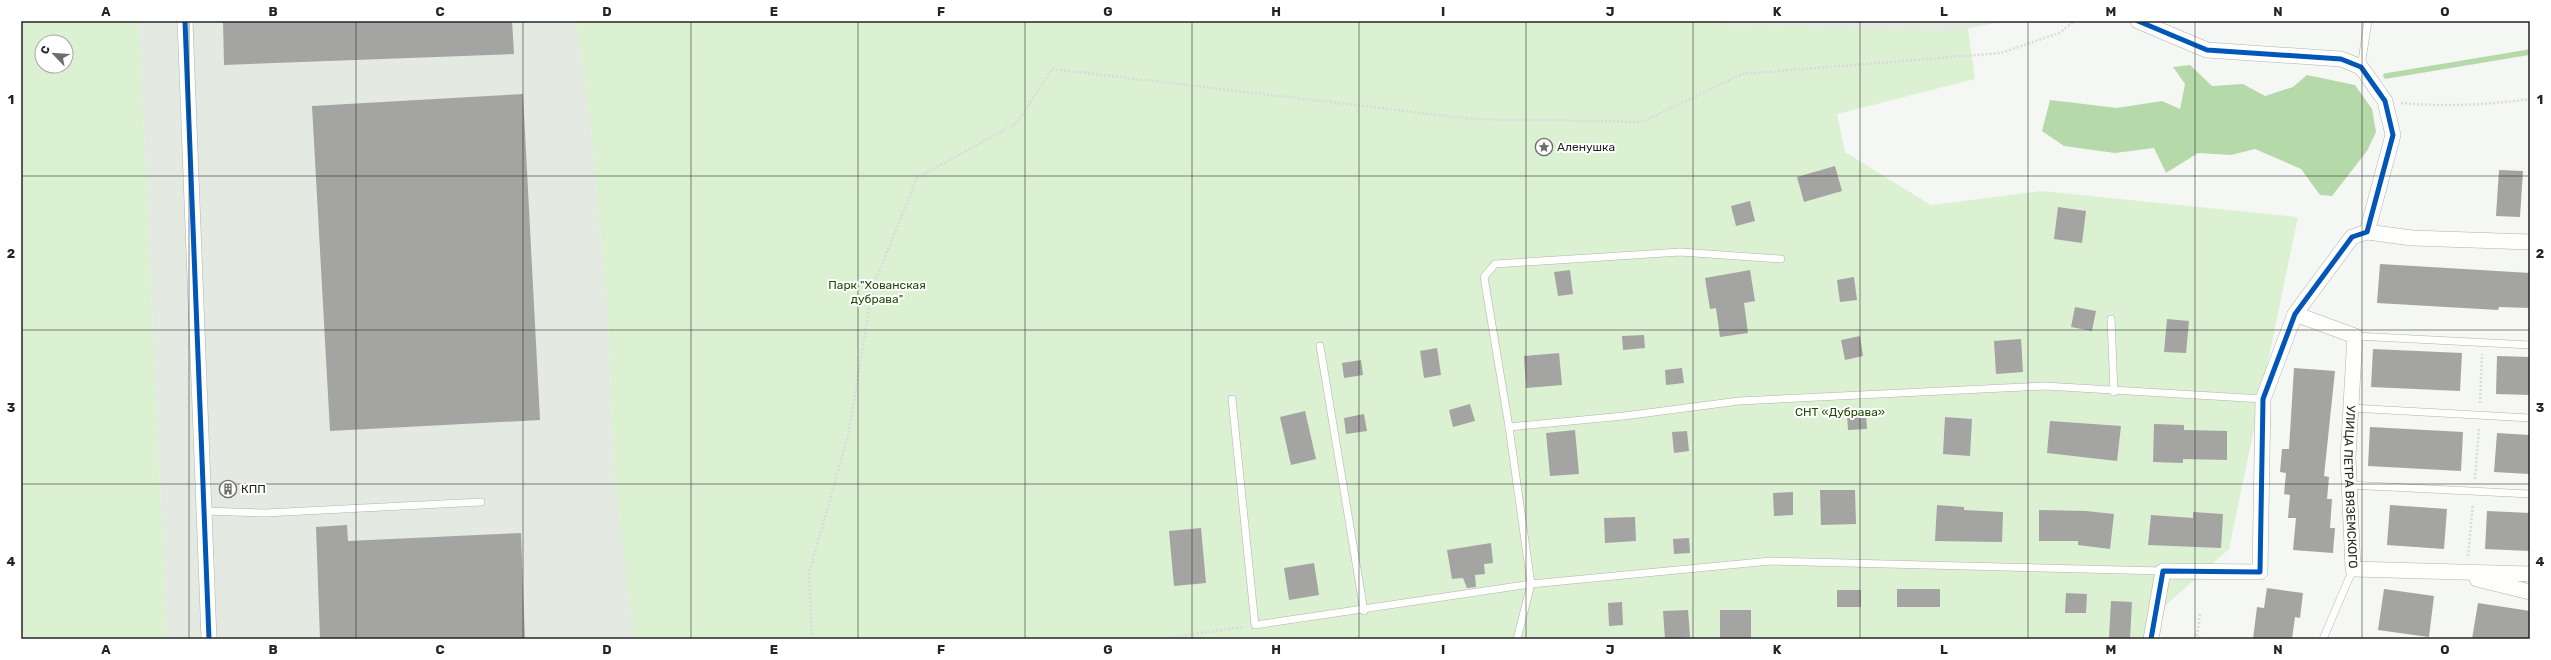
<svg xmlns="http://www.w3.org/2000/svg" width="2551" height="660" viewBox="0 0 2551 660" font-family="Rubik,sans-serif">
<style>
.built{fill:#e4e9e1}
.green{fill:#dbf1d2;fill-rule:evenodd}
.water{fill:#b5d9a9}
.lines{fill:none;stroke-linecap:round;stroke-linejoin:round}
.stream{stroke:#b5d9a9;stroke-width:5.5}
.building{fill:#a4a4a3}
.lane-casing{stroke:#b0b2af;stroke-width:8}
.street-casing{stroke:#b0b2af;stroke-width:16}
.path{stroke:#dadbda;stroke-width:2.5;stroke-dasharray:2 2;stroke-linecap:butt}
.lane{stroke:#fefefd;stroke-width:7}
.street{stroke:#fefefd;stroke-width:15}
.cycleway-casing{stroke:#fff;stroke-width:8}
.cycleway{stroke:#0057b8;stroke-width:5}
.grid{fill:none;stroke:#242523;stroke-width:1;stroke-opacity:0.55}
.labels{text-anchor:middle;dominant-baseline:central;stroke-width:4;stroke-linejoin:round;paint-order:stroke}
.poi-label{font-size:12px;fill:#242523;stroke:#fff;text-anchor:start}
.park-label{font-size:12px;fill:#1d4b04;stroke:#fff}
.street-label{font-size:12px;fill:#242523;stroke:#fff}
.neatline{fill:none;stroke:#242523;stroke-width:1.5}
.grid-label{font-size:13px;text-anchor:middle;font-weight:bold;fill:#242523}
</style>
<rect width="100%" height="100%" fill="#f5f7f4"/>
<g class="built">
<path d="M139,21H577L591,127L608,319L614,469L634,639H167Z"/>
<path d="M1713,21H2006L1954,31L1723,25Z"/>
</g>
<g class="green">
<path d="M21,21H139L167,639H21ZM42,42H66V66H42Z"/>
<path d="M577,21H1713L1723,25L1954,31L1968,28L1975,79L1837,114L1845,152L1931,205L2041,191L2298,217L2229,549L2166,605L2155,639H634L614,469L608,319L591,127Z"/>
</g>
<path class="water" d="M2190,65L2212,86L2243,84L2265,96L2293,87L2307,75L2355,85L2372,109L2376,132L2367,151L2332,196L2320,195L2301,169L2255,149L2231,155L2198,153L2166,173L2154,148L2115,153L2064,146L2042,131L2050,100L2117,108L2162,101L2180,109L2185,84L2173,67Z"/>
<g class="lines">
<path class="stream" d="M2386,76L2530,52"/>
</g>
<g class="building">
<path d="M223,21H512L514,54L224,65Z"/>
<path d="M523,94L540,420L330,431L312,106Z"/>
<path d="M1835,166L1842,191L1804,202L1797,177Z"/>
<path d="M2499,170L2523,171L2520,217L2496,216Z"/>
<path d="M1750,201L1755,221L1736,226L1731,206Z"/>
<path d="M2058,207L2086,211L2082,243L2054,239Z"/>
<path d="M2380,264L2530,273V308L2499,307L2498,310L2377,303Z"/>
<path d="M1570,270L1573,294L1558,296L1554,272Z"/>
<path d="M1750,270L1755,301L1744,303L1748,333L1720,337L1716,308L1710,309L1705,278Z"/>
<path d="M1854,277L1857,300L1840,302L1837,280Z"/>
<path d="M2075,307L2096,311L2092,331L2071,327Z"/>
<path d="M2167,319L2189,321L2186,353L2164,352Z"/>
<path d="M1644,335L1645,348L1623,350L1622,336Z"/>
<path d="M1860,336L1863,356L1845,360L1841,340Z"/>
<path d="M2021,339L2023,372L1996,374L1994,341Z"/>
<path d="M1437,348L1441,375L1424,378L1420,351Z"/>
<path d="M2373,349L2462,353L2460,391L2371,387Z"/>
<path d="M1559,353L1562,385L1526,388L1524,356Z"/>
<path d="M2497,356L2530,357V395L2496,394Z"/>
<path d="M1361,360L1363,375L1344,378L1342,363Z"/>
<path d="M1682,368L1684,383L1666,385L1665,370Z"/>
<path d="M2294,368L2335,371L2324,476L2329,477L2327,499H2332L2330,528H2335L2333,553L2293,550L2296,518H2288L2290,495L2284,494L2286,473L2280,472L2282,449H2289Z"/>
<path d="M1470,404L1475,421L1453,427L1449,410Z"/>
<path d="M1305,411L1316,459L1291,465L1280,417Z"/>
<path d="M1866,413L1867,429L1848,430L1847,414Z"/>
<path d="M1364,414L1367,431L1346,434L1344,418Z"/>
<path d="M1945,417L1972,419L1970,456L1943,454Z"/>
<path d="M2050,421L2121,426L2117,461L2047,453Z"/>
<path d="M2154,424L2184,425V430L2227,431V460L2183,459V463L2153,462Z"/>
<path d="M2370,427L2463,432L2461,471L2368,466Z"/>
<path d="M1575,430L1579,474L1550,476L1546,433Z"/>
<path d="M1687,431L1689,451L1674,453L1672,432Z"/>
<path d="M2497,433L2530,435V474L2494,472Z"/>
<path d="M1820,490H1855L1856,524L1821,525Z"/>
<path d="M1793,492V515L1774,516L1773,493Z"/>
<path d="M1937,505L1964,507V510L2003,512L2002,542L1935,541Z"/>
<path d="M2390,505L2447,509L2444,549L2387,545Z"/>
<path d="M2039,510L2086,511L2114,514L2110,549L2078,545V541H2039Z"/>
<path d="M2487,511L2530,513V551L2485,549Z"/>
<path d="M2193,512L2223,514L2221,548L2148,545L2151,515L2193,518Z"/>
<path d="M1635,517L1636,541L1605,543L1604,518Z"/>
<path d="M347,525L348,541L521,533L525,639H320L316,527Z"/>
<path d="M1201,528L1206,583L1174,586L1169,531Z"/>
<path d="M1689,538L1690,553L1674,554L1673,539Z"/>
<path d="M1491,543L1493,563L1484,564L1485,574L1475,575L1476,587L1467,588L1463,578L1452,579L1447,550Z"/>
<path d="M1314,563L1319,595L1289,600L1284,568Z"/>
<path d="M2267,588L2303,593L2300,618L2295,617L2292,639H2253L2257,607L2264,608Z"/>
<rect x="1897" y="589" width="43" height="18"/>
<path d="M2384,589L2434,596L2429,637L2378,630Z"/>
<rect x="1837" y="590" width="24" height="17"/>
<path d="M2066,593L2087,594L2086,613H2065Z"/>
<path d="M2111,601L2132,602L2130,639L2109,638Z"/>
<path d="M1622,602L1623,625L1609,626L1608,603Z"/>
<path d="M2478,603L2530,611V639H2472Z"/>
<path d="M1688,610L1690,637L1665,639L1663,611Z"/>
<rect x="1720" y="610" width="31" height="29"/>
</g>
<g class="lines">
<defs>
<g id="lane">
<path d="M2361,67L2368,21"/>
<path d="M2111,319L2114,392"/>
<path d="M2355,336L2530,345"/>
<path d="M1320,346L1364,611"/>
<path d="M1232,399L1255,625L1531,584L1771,561L2163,571"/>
<path d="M2351,408L2530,418"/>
<path d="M1509,427L1624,416L1739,401L2045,386L2263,399"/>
<path d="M2349,485L2530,494"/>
<path d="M204,511L265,513L481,502"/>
<path d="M1517,639L1531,584L1509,427L1484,277L1495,264L1680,252L1781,259"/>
<path d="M2323,639L2353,569"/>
</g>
<g id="street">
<path d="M185,21L209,639"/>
<path d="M2138,21L2207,50L2341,59L2361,67L2385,101L2393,135L2367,232L2352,237L2295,314L2263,399L2260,572L2163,571L2151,639"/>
<path d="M2367,232L2412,238L2530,242"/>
<path id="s1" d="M2295,314L2355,336L2348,457L2353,569L2530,574"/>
<path d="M2477,579L2530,592"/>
</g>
</defs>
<use href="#lane" class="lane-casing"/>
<use href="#street" class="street-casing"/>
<g class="path">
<path d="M2401,103C2444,107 2487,105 2530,99"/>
<path d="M2480,403L2482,354"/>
<path d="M2475,479L2479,428"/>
<path d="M2468,556L2473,504"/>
<path d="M2200,614L2197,636L2201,639"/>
<path d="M812,639L809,573L848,436L873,286L917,178L1017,123L1052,69L1473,119L1642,122L1742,74L2001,53L2059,33L2075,21"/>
<path d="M1161,639L1242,627"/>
</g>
<use href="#lane" class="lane"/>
<use href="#street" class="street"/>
<defs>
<g id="cycleway">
<path d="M185,21L209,639"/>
<path d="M2138,21L2207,50L2341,59L2361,67L2385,101L2393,135L2367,232L2352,237L2295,314L2263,399L2260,572L2163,571L2151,639"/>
</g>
</defs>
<use href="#cycleway" class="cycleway-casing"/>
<use href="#cycleway" class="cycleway"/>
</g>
<path class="grid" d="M189,21V639M356,21V639M523,21V639M691,21V639M858,21V639M1025,21V639M1192,21V639M1359,21V639M1526,21V639M1693,21V639M1860,21V639M2028,21V639M2195,21V639M2362,21V639M21,176H2530M21,330H2530M21,484H2530"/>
<defs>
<symbol id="sight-ring" viewBox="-11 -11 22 22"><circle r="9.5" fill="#fff" stroke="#6d6e6c" stroke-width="1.5"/><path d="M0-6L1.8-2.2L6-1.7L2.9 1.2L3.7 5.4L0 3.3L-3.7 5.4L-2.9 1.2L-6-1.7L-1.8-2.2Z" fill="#6d6e6c"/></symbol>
<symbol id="building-ring" viewBox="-11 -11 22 22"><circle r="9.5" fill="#fff" stroke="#6d6e6c" stroke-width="1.5"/><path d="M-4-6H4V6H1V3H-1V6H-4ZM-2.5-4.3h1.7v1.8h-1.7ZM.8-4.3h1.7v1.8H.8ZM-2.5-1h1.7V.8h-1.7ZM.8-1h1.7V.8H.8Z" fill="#6d6e6c"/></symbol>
</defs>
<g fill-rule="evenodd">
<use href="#sight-ring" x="1534" y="137" width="20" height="20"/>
<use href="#building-ring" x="218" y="479" width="20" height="20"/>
</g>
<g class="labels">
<g class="poi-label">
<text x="1557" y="147">Аленушка</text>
<text x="241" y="489">КПП</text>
</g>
<g class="park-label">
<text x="877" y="285">Парк "Хованская<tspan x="877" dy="14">дубрава"</tspan></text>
<text x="1840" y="412">СНТ «Дубрава»</text>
</g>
<g class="street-label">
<text stroke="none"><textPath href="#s1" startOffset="215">УЛИЦА ПЕТРА ВЯЗЕМСКОГО</textPath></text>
</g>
</g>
<rect width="2551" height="660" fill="none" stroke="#ffffff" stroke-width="44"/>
<g transform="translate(54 54) rotate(295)"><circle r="19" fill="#ffffff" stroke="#a7a8a7"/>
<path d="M0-3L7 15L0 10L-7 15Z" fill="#6d6e6c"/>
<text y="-6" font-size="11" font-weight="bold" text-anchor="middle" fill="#242523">С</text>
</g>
<rect x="22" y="22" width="2507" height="616" class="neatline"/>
<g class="grid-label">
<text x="106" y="16">A</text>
<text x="273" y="16">B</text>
<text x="440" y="16">C</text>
<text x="607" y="16">D</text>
<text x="774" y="16">E</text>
<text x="941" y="16">F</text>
<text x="1108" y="16">G</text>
<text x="1276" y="16">H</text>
<text x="1443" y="16">I</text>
<text x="1610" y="16">J</text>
<text x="1777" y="16">K</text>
<text x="1944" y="16">L</text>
<text x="2111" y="16">M</text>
<text x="2278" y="16">N</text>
<text x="2445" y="16">O</text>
<text x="11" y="104">1</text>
<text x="2540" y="104">1</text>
<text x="11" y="258">2</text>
<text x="2540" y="258">2</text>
<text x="11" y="412">3</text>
<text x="2540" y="412">3</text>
<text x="11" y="566">4</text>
<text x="2540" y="566">4</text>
<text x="106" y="654">A</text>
<text x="273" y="654">B</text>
<text x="440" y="654">C</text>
<text x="607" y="654">D</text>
<text x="774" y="654">E</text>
<text x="941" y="654">F</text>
<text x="1108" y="654">G</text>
<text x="1276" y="654">H</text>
<text x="1443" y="654">I</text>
<text x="1610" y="654">J</text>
<text x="1777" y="654">K</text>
<text x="1944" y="654">L</text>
<text x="2111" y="654">M</text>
<text x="2278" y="654">N</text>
<text x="2445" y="654">O</text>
</g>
</svg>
